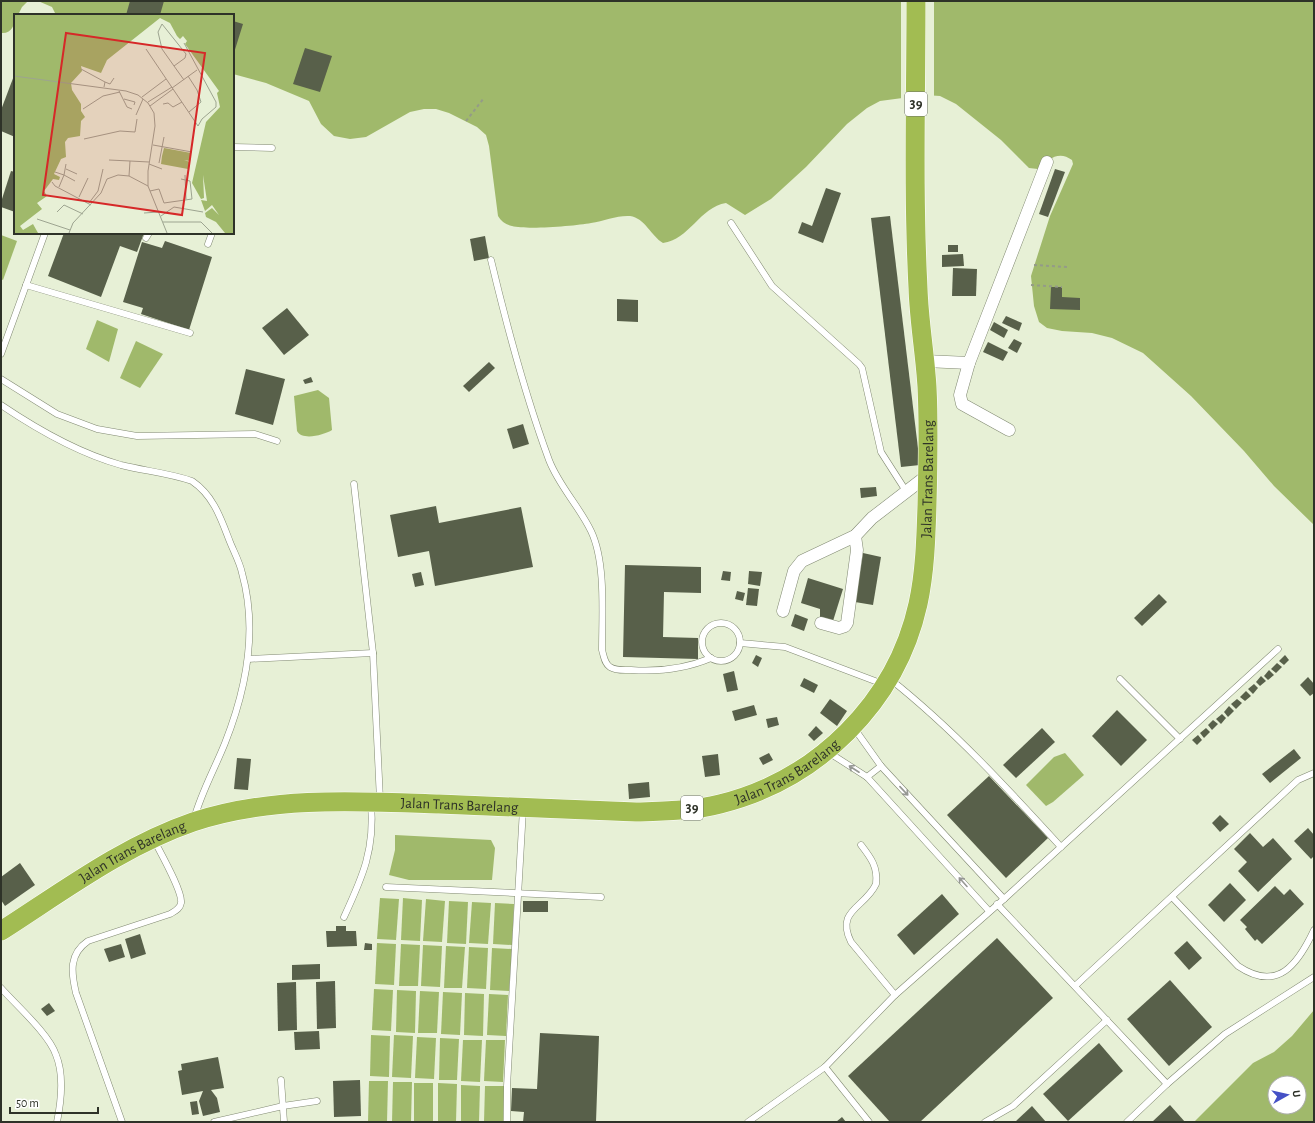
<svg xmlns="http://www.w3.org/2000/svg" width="1315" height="1123" viewBox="0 0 1315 1123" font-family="'Alegreya Sans',sans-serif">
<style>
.water{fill:#a0b96b;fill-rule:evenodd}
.pier{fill:#e7f0d6}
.building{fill:#58604a}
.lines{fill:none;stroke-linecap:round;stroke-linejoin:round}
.service-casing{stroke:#818972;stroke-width:7}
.minor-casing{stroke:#818972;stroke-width:13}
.trunk-casing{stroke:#fff;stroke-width:20}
.path{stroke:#949b88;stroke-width:2;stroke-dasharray:3 3;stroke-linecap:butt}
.service{stroke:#fff;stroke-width:6}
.minor{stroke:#fff;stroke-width:12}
.trunk{stroke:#a2bc52;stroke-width:19}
.oneway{stroke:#969894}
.labels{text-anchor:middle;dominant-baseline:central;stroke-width:4;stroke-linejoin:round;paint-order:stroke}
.shield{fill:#fff;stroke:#6d7068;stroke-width:1}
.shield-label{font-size:14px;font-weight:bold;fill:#2e3228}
.street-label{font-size:15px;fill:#2e3228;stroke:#fff}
.inset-road{fill:none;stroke:#9da490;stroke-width:1}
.view{fill:#d62828;fill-opacity:0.15;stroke:#d62828;stroke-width:2}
.inset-edge{fill:none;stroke:#2e3228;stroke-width:2}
</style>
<rect width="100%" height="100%" fill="#e7f0d6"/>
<g class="water">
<path d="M1,1H28L22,7L18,15H15C15,25 12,34 1,33Z"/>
<path d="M38,1H1314V525L1274,486L1244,451L1191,396L1143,353L1112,338L1092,333L1062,331L1047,328L1039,322L1034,306L1031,276L1050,216L1073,164L1072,160C1059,150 1048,159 1038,169L1029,168L1001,140L956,104L940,96L925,95L880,101L867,108L847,124L806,167L771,199L745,215L726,203C700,207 689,240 663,243C651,236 645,218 630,216C618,215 604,221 591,223C575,226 527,230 512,226C506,225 501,221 498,216L489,146L486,135L477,127L449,113L436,109H424L410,112L366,137L350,139L334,136L321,124L309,101L266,83L233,74V15H56L52,7Z"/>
<path d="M1,235L17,241L3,280L1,279Z"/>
<path d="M97,320L118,329L109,362L86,349Z"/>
<path d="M136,341L163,354L140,388L120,378Z"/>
<path d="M318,390L329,398L332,430C324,435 302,441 297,431L294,396Z"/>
<path d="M1065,753L1084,775L1053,802L1046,806L1026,785L1054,757Z"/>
<path d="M395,835L491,840L495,848L492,880H409L389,875L395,850Z"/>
<path d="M380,898L399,899L396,940L377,939Z"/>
<path d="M403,898L422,900L420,941L401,940Z"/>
<path d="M426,899L445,901L442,942L423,941Z"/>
<path d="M449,901L468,902L466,944L447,943Z"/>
<path d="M472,902L491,903L488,944L469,943Z"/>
<path d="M495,903L514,904L512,945L493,944Z"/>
<path d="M377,943L396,944L394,985L375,984Z"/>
<path d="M401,944L420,945L418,986H399Z"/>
<path d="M423,945L442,946L440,987L421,986Z"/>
<path d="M446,946L465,947L462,988H444Z"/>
<path d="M469,947L488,948L486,989L467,988Z"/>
<path d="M492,948L512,949L509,991L490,990Z"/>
<path d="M374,989L393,990L391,1031L372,1030Z"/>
<path d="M397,990L416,991L415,1033L396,1032Z"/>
<path d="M420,991L439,992L437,1033H418Z"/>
<path d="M443,992L462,993L460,1035L441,1034Z"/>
<path d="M465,993L484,994L483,1036L464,1035Z"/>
<path d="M489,994L508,995L506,1036L487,1035Z"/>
<path d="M1314,1010V1122H1194L1253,1063L1274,1052L1292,1036ZM1275,1083H1299V1107H1275Z"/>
<path d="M371,1035L390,1036L389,1077L370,1076Z"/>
<path d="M394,1035L413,1036L411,1078L392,1077Z"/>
<path d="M417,1037L436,1038L434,1079L415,1078Z"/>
<path d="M440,1038L459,1039L457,1080H439Z"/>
<path d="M463,1040H482L480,1082L461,1081Z"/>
<path d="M486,1040H505L503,1082L484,1081Z"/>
<path d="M369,1081H388L387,1122H368Z"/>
<path d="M393,1082H412L411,1122H392Z"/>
<rect x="414" y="1083" width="19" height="39"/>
<path d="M438,1083L457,1084L456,1122H438Z"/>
<path d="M461,1085L480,1086L479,1122H461Z"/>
<path d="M485,1086H504L503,1122H484Z"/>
</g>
<path class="pier" d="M901,1H934V97H925L901,100Z"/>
<g class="building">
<path d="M130,1H164L160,15H126Z"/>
<path d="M233,21L243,24L233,56Z"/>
<path d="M305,48L332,56L320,92L293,84Z"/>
<path d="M15,73V137L1,131V110Z"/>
<path d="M1055,169L1065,172L1048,217L1039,214Z"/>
<path d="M11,171L15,172V212L1,207V202Z"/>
<path d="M826,188L841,193L823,243L798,233L802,222L812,226Z"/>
<path d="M890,216L920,465L901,467L871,218Z"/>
<path d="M64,233H144L137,252L120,246L101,297L48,276Z"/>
<path d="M485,236L489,258L474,261L470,239Z"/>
<path d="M165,241L212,257L189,330L141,314L143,308L123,302L142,242L162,248Z"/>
<rect x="948" y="245" width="10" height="7"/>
<path d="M963,254L964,266L942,267V255Z"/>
<path d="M953,268L977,269L976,296H952Z"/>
<path d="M1051,287H1062V297L1080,298V310L1050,309Z"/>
<path d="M617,299L638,300V322L617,321Z"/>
<path d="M287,308L309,335L284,355L262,328Z"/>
<path d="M1006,316L1022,323L1019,331L1002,323Z"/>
<path d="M994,322L1008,330L1004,338L990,330Z"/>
<path d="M1014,339L1022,343L1017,353L1008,348Z"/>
<path d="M988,342L1008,352L1003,361L983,352Z"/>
<path d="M489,362L495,368L469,392L463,386Z"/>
<path d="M246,369L285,379L273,425L235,414Z"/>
<path d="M311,377L313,382L305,384L303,380Z"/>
<path d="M523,424L529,444L513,449L507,429Z"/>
<path d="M876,487L877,496L861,498L860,488Z"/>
<path d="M436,506L439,523L521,507L533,567L435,586L429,551L398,557L390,515Z"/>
<path d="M863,553L881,557L873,605L855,602Z"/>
<path d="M625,565L701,567V593L664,592L663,637L698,638V659L623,657Z"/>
<path d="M723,571L731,572L730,581L721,580Z"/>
<path d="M749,571L762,572L760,586L748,584Z"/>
<path d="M421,572L424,585L415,587L412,574Z"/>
<path d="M808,578L843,589L833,621L820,617V609L801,603Z"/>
<path d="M748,588L759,589L757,606L746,605Z"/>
<path d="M737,591L745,593L743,601L735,599Z"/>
<path d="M1159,594L1167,602L1142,626L1134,618Z"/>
<path d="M795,614L808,619L804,631L791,626Z"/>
<path d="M756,655L762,658L758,667L752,663Z"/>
<path d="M1285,655L1289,660L1284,665L1279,661Z"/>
<path d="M1277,663L1282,667L1276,673L1271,669Z"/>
<path d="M1269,670L1274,675L1268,680L1264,676Z"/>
<path d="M734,671L738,690L727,692L723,674Z"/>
<path d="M1261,676L1266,681L1260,686L1256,682Z"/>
<path d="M1308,677L1314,684V693L1310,696L1300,685Z"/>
<path d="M804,678L818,685L814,693L800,686Z"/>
<path d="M1254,684L1258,688L1253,694L1248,689Z"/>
<path d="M1246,691L1251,696L1245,701L1240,697Z"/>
<path d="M830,699L847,711L837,726L820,713Z"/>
<path d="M1237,699L1242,703L1236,709L1231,704Z"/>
<path d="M754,705L757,715L735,721L732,711Z"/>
<path d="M1229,706L1234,711L1228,717L1224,712Z"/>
<path d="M1117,710L1147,740L1121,766L1092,736Z"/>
<path d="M1222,714L1226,718L1221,724L1216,719Z"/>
<path d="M777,717L779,725L768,728L766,719Z"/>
<path d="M1213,720L1218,724L1212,730L1208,725Z"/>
<path d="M816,726L823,733L814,741L808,735Z"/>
<path d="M1042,728L1055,742L1016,778L1003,765Z"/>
<path d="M1206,728L1210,732L1204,738L1200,733Z"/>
<path d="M1198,735L1202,740L1197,745L1192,740Z"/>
<path d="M1294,749L1301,758L1270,783L1262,774Z"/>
<path d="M769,753L773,760L763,765L759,758Z"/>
<path d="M718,754L720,775L705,777L702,756Z"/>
<path d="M237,758L251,759L248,790L234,789Z"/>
<path d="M989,776L1048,838L1006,878L947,815Z"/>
<path d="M649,782L650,797L629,799L628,784Z"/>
<path d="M1220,815L1229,824L1220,832L1212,823Z"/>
<path d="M1308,828L1314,835V856L1311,859L1294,841Z"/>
<path d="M1250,833L1263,847L1273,838L1292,859L1258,892L1238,871L1247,862L1234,849Z"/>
<path d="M20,863L35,885L5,906L1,900V877Z"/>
<path d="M1230,883L1246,900L1224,922L1208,905Z"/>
<path d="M1275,886L1284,895L1290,889L1304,904L1262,944L1257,939L1255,941L1245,929L1247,927L1240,920Z"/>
<path d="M942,894L959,914L914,955L897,935Z"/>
<rect x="523" y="901" width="25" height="11"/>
<path d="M336,926H346V931H356L357,946L327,947L326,931H336Z"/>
<path d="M140,934L146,954L131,959L125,939Z"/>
<path d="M997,938L1053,998L920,1122H890L848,1076Z"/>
<path d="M1187,941L1202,958L1189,970L1174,953Z"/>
<path d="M365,943L372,944V950H364Z"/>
<path d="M121,944L125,957L109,962L104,949Z"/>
<path d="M320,964V979L292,980V965Z"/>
<path d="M1170,980L1212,1027L1169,1066L1127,1019Z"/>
<path d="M335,981L336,1028L317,1029L316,982Z"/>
<path d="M296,982L297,1030L278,1031L277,983Z"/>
<path d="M49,1003L55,1011L47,1016L41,1009Z"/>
<path d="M319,1031L320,1049L295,1050L294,1032Z"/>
<path d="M540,1033L599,1036L596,1122H523L524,1112L511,1111L512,1088L537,1089Z"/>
<path d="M1099,1043L1123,1071L1068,1121L1043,1094Z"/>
<path d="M218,1057L224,1088L211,1090L217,1098L220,1112L203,1116L199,1101L203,1091L182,1095L178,1071L182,1070L181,1064Z"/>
<path d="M360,1080L361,1116L334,1117L333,1081Z"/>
<path d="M197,1101L199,1114L192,1115L190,1102Z"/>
<path d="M1170,1105L1185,1122H1152Z"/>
<path d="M1032,1106L1046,1122H1015Z"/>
<path d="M842,1117L846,1122H836Z"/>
</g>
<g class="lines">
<defs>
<g id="service">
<path d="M233,147L272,148"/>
<path d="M731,223L772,286L859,364L862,368L881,452L906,491"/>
<path d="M146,238L149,233"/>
<path d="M208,244L212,233"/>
<path d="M491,260C507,327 525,395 549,460C559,486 579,506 591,531C606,562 602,615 602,650C604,656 604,663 610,667C616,671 624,670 631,670C660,672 685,669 711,658"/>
<path d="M26,285L190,333"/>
<path d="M1,354L45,233"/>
<path d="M1,379L57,414L97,429L137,436L255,434L277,441"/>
<path d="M1,405C38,430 78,453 121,465C145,471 169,473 192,481C214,496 221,519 230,542C234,552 240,563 242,573C258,630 246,690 225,743C215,768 201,793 194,819"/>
<path d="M354,484L373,653"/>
<circle cx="721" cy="642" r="19"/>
<path d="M740,643L785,647L883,684"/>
<path d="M248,659L373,653L380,800"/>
<path d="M890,679C953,729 1007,788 1061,847"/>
<path d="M1120,679L1180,739"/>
<path d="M854,728L881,766L1004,899"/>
<path d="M828,752L867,777L989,911"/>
<path d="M867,777L881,766"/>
<path d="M861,845C871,858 878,867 876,884C865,908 835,910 851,942L895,995"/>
<path d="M386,887L601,897"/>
<path d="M1172,897L1238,966C1278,993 1298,964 1314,930"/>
<path d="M997,904L1167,1084"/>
<path d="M344,917C363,876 375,849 371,803"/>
<path d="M1075,986L1298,780L1314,773"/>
<path d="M1,988C16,1005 49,1034 56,1055C64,1074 61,1102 57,1122"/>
<path d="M825,1067L869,1122"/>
<path d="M281,1080L284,1122"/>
<path d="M122,1122L76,993C71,972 69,954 88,941L170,914C175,911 180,909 181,903C183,892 160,852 154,840"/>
<path d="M214,1122L283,1106L317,1101"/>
<path d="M507,1122V1086L523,809"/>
<path d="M748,1122L825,1067L895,995L1004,899L1278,649"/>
<path d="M985,1122L1013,1106L1107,1020"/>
<path d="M1127,1122L1167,1084L1225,1034L1314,977"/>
</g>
<g id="minor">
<path d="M925,361L969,363L1047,162"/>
<path d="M969,363L960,395L962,404L1009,430"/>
<path d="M783,611L794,571L802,561L855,536L872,518L928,475"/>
<path d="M821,623L839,628L845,626L847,623L857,550L855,536"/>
</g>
<g id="trunk">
<path id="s1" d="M1,931C62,892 123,846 193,822C272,796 357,801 439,804C504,807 570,809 636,812C664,811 693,811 720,804C817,780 896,703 918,604C925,572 926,538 927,505C928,466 929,426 927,387C925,354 919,321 918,288C913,193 916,97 916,1"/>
</g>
</defs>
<use href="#service" class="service-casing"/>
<use href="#minor" class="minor-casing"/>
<use href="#trunk" class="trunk-casing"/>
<g class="path">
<path d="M466,121L484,98"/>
<path d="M1034,265L1067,267"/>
<path d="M1031,285L1062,287"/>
</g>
<use href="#service" class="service"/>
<use href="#minor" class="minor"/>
<use href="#trunk" class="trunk"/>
</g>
<defs><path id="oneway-shaft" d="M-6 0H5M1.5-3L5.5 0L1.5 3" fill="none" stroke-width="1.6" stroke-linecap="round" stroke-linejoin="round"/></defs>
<g class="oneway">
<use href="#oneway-shaft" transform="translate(854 769) rotate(-147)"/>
<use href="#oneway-shaft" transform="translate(904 791) rotate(47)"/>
<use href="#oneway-shaft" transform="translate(963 882) rotate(-132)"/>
</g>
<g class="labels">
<g class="shield">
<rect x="905" y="92" width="22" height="24" rx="3"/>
<rect x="681" y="796" width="22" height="24" rx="3"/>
</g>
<g class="shield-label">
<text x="916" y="104">39</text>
<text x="692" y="808">39</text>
</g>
<g class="street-label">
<text stroke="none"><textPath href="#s1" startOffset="1173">Jalan Trans Barelang</textPath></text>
<text stroke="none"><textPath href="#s1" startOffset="826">Jalan Trans Barelang</textPath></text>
<text stroke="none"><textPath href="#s1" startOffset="490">Jalan Trans Barelang</textPath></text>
<text stroke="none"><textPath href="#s1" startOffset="154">Jalan Trans Barelang</textPath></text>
</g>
</g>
<g transform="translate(14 14)">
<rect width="220" height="220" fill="#e7f0d6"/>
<path d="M0,1H220V219H211L202,208L192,203L191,199L198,194L205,201L198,191L191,197L187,186L193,187L189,161L190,184L187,185L178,169L192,108L206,93L203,79L205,77L171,30L173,27L169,22L166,25L163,22L156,9L146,4L93,46L87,59L67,52L68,57L57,69L58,76L67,90V97L71,103L67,107L66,122L54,124L51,128L52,143L47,145L40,160L46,163L45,166L39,165L30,177L33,182L23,189L28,195L6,212L9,216L19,210L24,219H0ZM150,134L177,139L176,147L170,146L176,148L174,155L147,150L148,142L154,143L148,142Z" fill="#a0b96b"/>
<path class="inset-road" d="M132,35L184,112L188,105L202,93V88L170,29M160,52L171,44L172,40L148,10L144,18L148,35L160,52L170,66M67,55L91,68L90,73M0,62L112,77L124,81L134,89L140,99L141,112L134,157V172L153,219M174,62L183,76L187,88L175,98M91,68L96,70L100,64M158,74L183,56M105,77L113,93L118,95M128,83L152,65M110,85L121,88L120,91M134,88L158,73M149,90L154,89L159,93L168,88M136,92L159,75M69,95L89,82L106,78M122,101L129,85M70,125L106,117L121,118L123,105M139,131L178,138M95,146L116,147M145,149L150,123M52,150L50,161L61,167M135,150L148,155M52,155L63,160M41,158L50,161L45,173M171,161L172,185M115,162L116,147L135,148M38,168L41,172L77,191M136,177L145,175L150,189L178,185L176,167L167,165M65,183L74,164M75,189L84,177L89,155M43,198L50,191L69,200M130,199L144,198M147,202L160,193L189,198M23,205L56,216M149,208H187L198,219M55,219L59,209L87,179L93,165L104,161L115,162L134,172"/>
<path class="view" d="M52,19L191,39L168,201L29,181Z"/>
<rect width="220" height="220" class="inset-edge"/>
</g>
<rect width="1315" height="1123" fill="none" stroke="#2e3228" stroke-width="4"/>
<g transform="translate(1287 1095) rotate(82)"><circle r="19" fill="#ffffff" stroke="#abada9"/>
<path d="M0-3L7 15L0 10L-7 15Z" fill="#4551c6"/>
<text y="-6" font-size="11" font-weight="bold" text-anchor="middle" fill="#2e3228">U</text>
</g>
<path d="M10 1107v6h88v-6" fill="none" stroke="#2e3228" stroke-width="2"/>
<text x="16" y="1107" font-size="12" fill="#2e3228" stroke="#ffffff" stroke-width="3" paint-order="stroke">50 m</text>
</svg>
